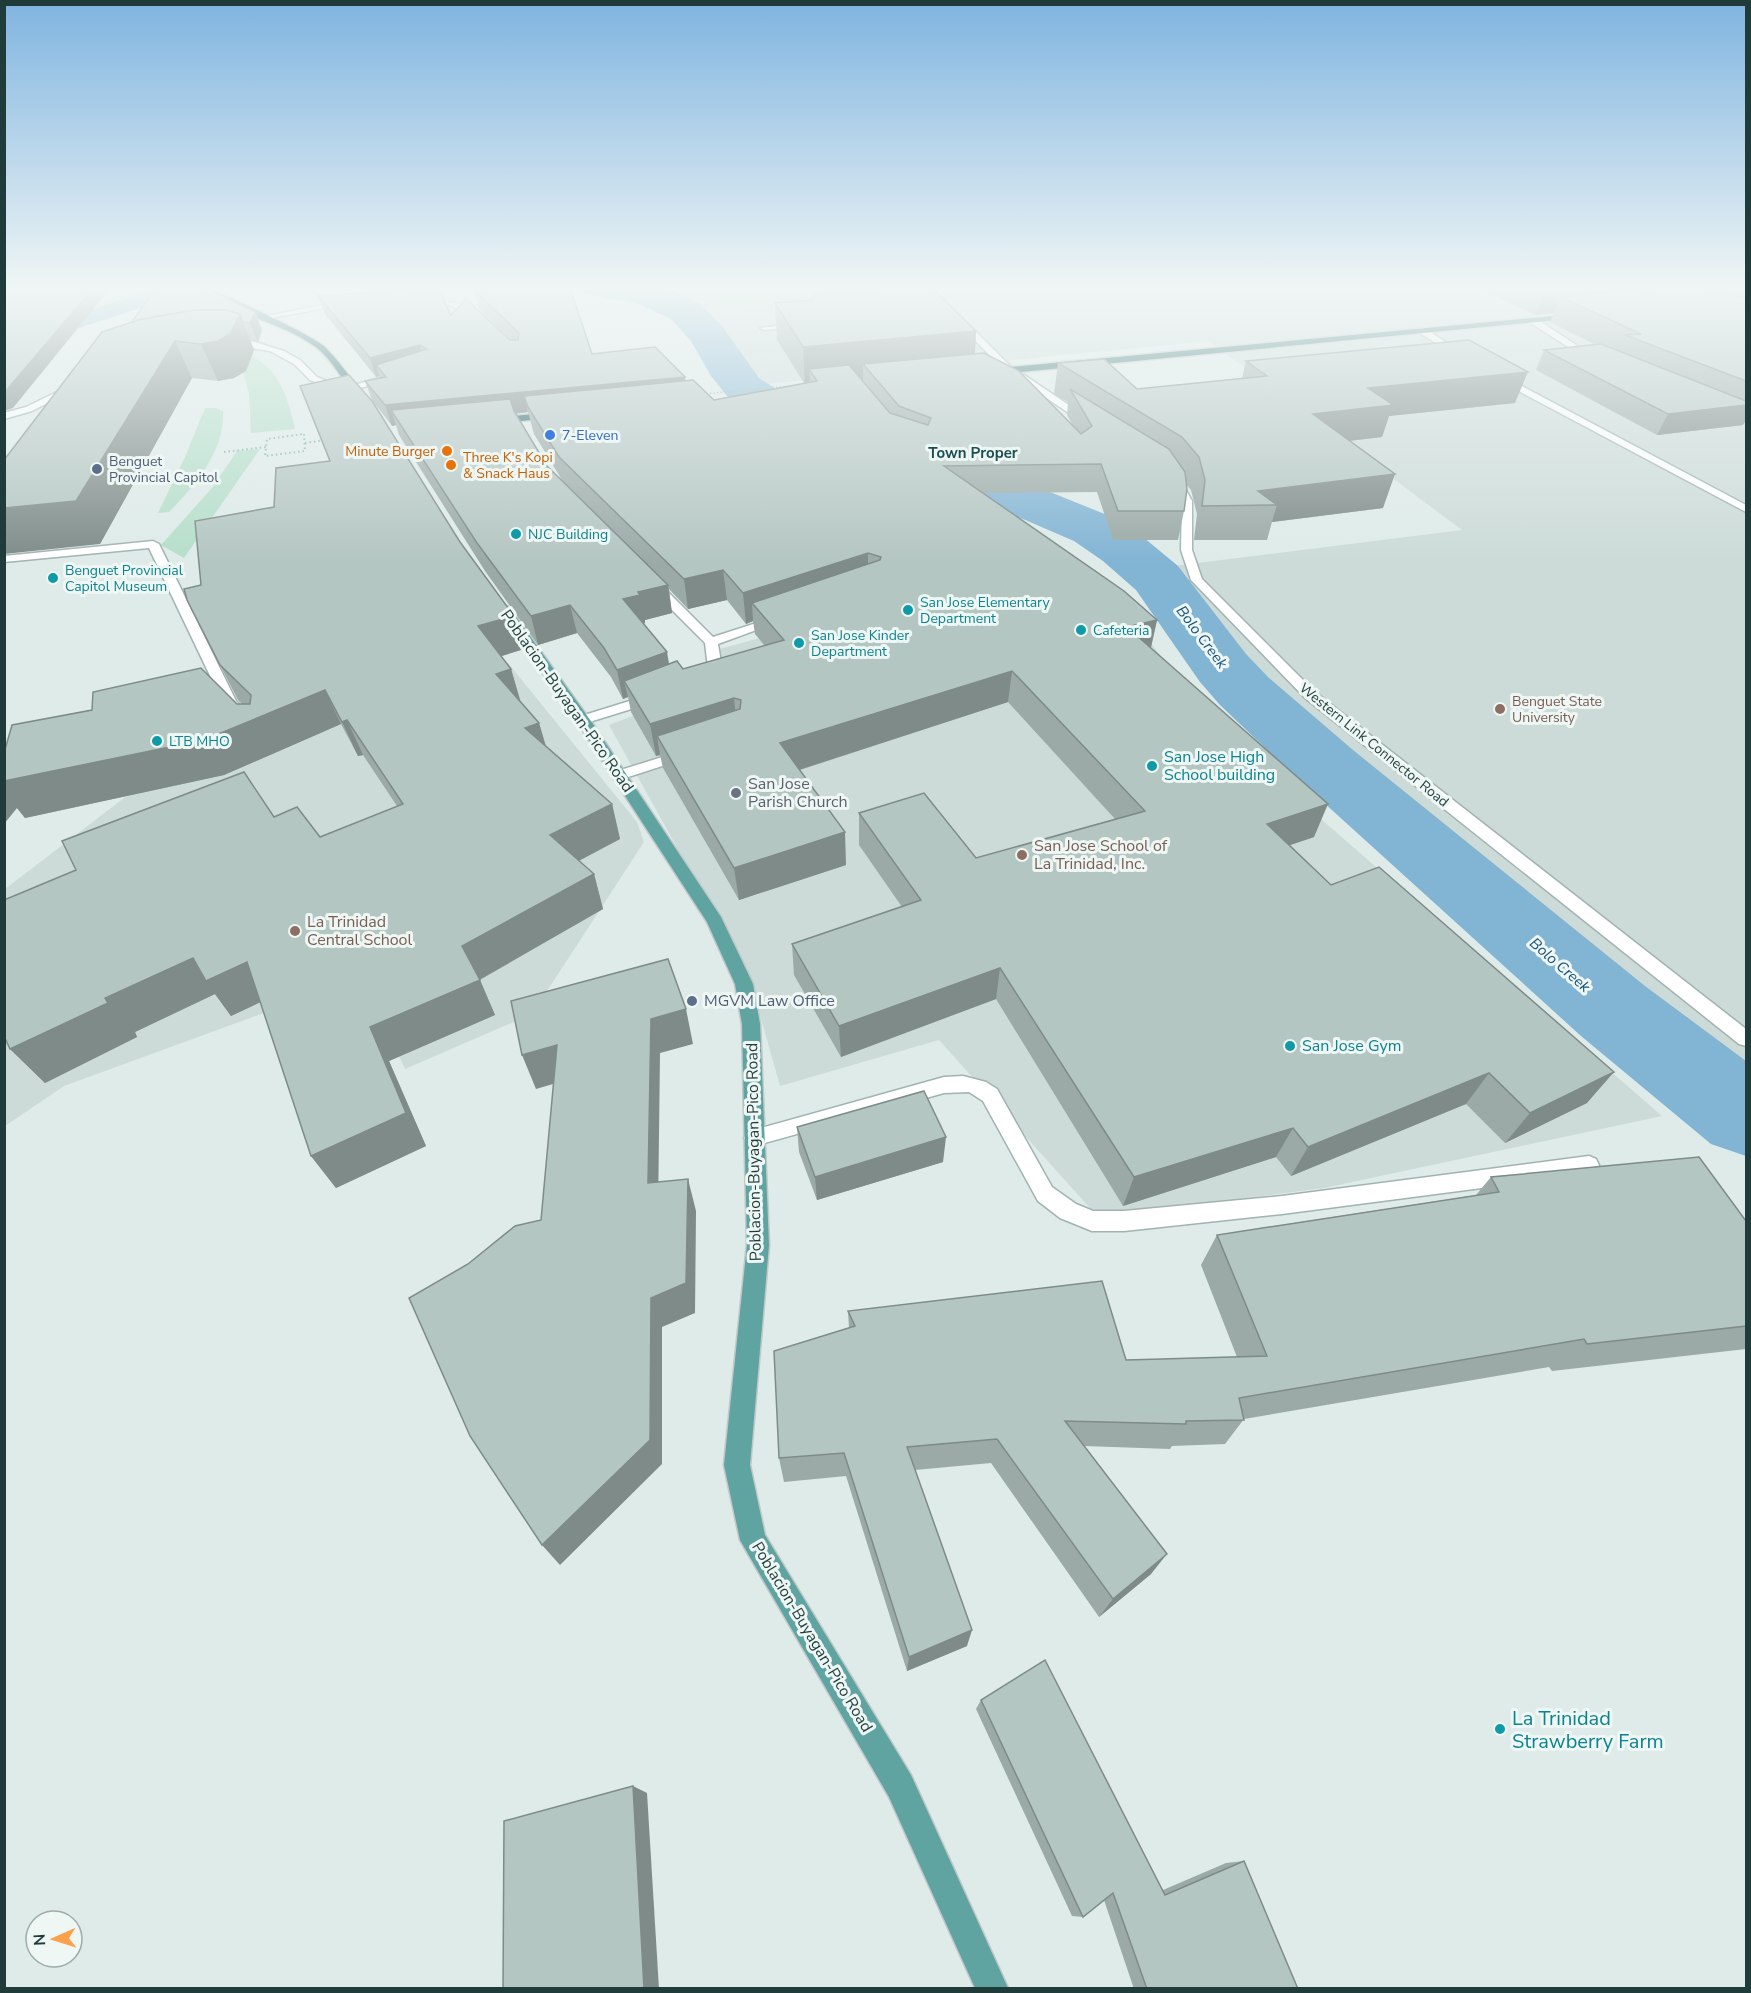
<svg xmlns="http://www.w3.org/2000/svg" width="1751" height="1993" viewBox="0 0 1751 1993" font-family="'Nunito Sans',sans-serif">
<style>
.built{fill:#ccdbd8}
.green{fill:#b5deca}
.water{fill:#82b4d4}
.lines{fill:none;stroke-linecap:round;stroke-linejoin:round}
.river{fill:#82b4d4;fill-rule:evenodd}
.minor-casing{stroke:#a1b3b1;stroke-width:3}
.major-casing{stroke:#c0c8c8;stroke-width:3}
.highway-casing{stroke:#c0c8c8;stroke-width:3}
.path-far1{stroke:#7db1ad;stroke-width:1.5;stroke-dasharray:1.5 2;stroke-linecap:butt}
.path{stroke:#7db1ad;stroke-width:2;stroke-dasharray:1.5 3;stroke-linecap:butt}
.minor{fill:#fff;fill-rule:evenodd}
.major{fill:#60a4a2;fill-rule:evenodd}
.highway{fill:#29676a;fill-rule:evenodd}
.wall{fill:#9baaa7;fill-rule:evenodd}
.shaded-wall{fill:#7e8b88}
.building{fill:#b4c6c2;stroke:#7e8b88;stroke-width:1.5}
.shop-dot{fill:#3f7fe0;stroke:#eff7f5;stroke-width:2}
.food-dot{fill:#e8710a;stroke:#eff7f5;stroke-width:2}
.service-dot{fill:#5c6f8a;stroke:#eff7f5;stroke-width:2}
.culture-dot{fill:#0f9aa8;stroke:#eff7f5;stroke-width:2}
.education-dot{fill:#8d6e63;stroke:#eff7f5;stroke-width:2}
.worship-dot{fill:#6b7280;stroke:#eff7f5;stroke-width:2}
.labels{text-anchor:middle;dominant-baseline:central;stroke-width:6;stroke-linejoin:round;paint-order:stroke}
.far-shop-label{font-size:14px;fill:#366cbe;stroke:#eff7f5;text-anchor:start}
.far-food-label{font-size:14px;fill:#c56008;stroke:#eff7f5;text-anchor:end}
.far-service-label{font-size:14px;fill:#4e5e75;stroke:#eff7f5;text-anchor:start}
.far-culture-label{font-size:14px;fill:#0d838f;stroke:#eff7f5;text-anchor:start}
.far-education-label{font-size:14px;fill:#785e54;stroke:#eff7f5;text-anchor:start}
.far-street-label{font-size:14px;fill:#1f3c3b;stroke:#eff7f5}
.far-neighbourhood-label{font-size:15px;font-weight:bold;fill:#1a4f4f;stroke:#eff7f5}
.far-water-label{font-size:15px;font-style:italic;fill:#15517b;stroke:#eff7f5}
.street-label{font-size:16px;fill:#1f3c3b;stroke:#eff7f5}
.culture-label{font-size:16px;fill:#0d838f;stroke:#eff7f5;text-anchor:start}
.worship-label{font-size:16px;fill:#5b616d;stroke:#eff7f5;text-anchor:start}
.education-label{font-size:16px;fill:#785e54;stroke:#eff7f5;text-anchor:start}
.service-label{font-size:16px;fill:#4e5e75;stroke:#eff7f5;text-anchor:start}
.near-culture-label{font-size:20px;fill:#0d838f;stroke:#eff7f5;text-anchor:start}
</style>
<rect width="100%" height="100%" fill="#deebe8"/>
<g class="built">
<path d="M656,285H1746V1138L1642,1053L1537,961L1287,749L1218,669L1195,630L1149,569L1462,530L1209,341L757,385L696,301L680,291Z"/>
<path d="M962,581L1104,584L1221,732L1662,1116L1324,1188L1098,1217L939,1040L780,1086L750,979L609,725L719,683L720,649Z"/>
<path d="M508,663L637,822L644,842L532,1014L405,1069L361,973L261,1014L64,1086L5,1126V889L145,782Z"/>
</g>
<g class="green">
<path d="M704,285H892L898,292L715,307Z"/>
<path d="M245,354C278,363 289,400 295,429L251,433L249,393L239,357Z"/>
<path d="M205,408H216L223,411C225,451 195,486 169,512L158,513L185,457Z"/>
<path d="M260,449L184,558L161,545L212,488L237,451Z"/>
</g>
<path class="water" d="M166,285H211L5,352L36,327Z"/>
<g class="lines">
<path class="river" d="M576,285L662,286L699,303L722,326L759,378L797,402L832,418L1008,475L1112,517L1143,537L1178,566L1246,654L1268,677L1353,750L1645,986L1746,1061V1156L1711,1144L1581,1036L1301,782L1220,705L1200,682L1136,590L1103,561L1074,541L972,497L798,438L765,422L727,396L711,376L691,341L671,319L639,304L581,293Z"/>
<defs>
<g id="minor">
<path d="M921,285H929L1008,364L1091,420V424H1085L1002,368Z"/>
<path d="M345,300L348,304L266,319L262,317Z"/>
<path d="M437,300L462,304L485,318L478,320L452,306L416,303Z"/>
<path d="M1529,318H1535L1599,360L1592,362L1529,322Z"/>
<path d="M801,323L804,327L764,330L760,328Z"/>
<path d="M1418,328H1424L1464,354L1457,356L1418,332Z"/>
<path d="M229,340L255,342L284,351L300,360L317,377L345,388L341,391L310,380L294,364L270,351L226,344Z"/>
<path d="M1499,374L1746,505V512L1496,379Z"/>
<path d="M390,375L393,380L351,390L347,387Z"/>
<path d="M71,385L78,387L32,411L4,419V413L26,407Z"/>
<path d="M1173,476L1183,485L1192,501V550L1202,579L1315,692L1746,1029V1046L1739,1044L1305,698L1191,580L1181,550L1182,501L1168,479Z"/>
<path d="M153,541L159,544L236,701L245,710L243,713H233L223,703L149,548L4,562V556Z"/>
<path d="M650,582H658L713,637L778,616L784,620L718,644L722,669L708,681H698V675L708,668L705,643L650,588Z"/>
<path d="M652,694L657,695V701L583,724L576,720L578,717Z"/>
<path d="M685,750L690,751L692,754L690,757L619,780L612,775L614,772Z"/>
<path d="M963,1076L986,1082L997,1089L1052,1187L1076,1204L1093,1211H1124L1282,1196L1589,1156L1596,1159L1599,1165L1596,1171L1589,1174L1282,1214L1124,1231H1092L1060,1218L1038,1201L983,1101L969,1092L944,1093L754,1146L747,1144L744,1138L747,1132L754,1130L944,1077Z"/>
</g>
<path id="major" d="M505,606L509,607L593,724L721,917L753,984L760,1024L769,1245L750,1465L765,1535L911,1775L1008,1988H975L889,1797L740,1540L724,1465L747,1245L742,1024L735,984L707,922L579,725L499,610Z"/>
<g id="highway">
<path d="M197,285C207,285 316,337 325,347C339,361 351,378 362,394L355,396C343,381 332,360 317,348C282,321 227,315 197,285Z"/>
<path d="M1575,314L1578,318L990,375L986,372L990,369Z"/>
<path d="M554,412L559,415L557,417L494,424L489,421L494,418Z"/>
</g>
</defs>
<use href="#minor" class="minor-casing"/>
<use href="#major" class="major-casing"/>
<use href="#highway" class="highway-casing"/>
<g class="path-far1">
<path d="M92,307L156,285"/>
<path d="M703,394L790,386"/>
</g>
<g class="path">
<path d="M304,434L305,451L265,456L267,439Z"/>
<path d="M305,443L325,440"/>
<path d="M224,452L266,447"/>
</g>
<use href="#minor" class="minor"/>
<use href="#major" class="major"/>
<use href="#highway" class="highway"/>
</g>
<g class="wall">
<path d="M373,285H436L451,315L511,340L479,309L475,291L592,354L685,381L714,400L804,383L777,340L775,303L812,300L857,290L854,285H931V286L976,331L975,354L1073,426L1067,415L1068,402L1054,394L1058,363L1137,389L1242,378L1246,361L1515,403L1389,416L1382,437L1350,441L1383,508L1272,522L1267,540H1194L1197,514L1191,490L1186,484L1184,511L1178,540H1113L1097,492L984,493L1157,620L1151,648L1314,837L1289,845L1331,885L1587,1103L1505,1143L1466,1104L1291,1176L1276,1157L1123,1206L996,999L841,1057L794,975L792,944L902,907L859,845V813L976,858L1115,819L1008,702L800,770L846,865L739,900L663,768L660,755L656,756L631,712L628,697L623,699L611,677L577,633L538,645L485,571L399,435L396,425L392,426L375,404L524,649L501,656L511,669L520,701L539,723L546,746L612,804L620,839L579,861L594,874L603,909L480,980L495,1015L389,1061L426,1146L336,1188L311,1156L261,1002L231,1016L215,994L135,1032L137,1037L45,1083L10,1049L274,817L320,837L397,806L363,755L358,756L341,724L224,775L25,818L17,808L4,753L237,704H242L238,700L220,665L201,585L274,507L330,461L300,386L372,400L365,381L380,378L379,376L376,377L325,314L318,296L376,292ZM528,412L534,434L562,480L547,466L516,414ZM669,589L688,609L727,600L746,624L753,621L755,634L765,646L683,669L669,664L643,624L645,623V620L672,613Z"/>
<path d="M1473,285H1746V420L1743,425L1657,435L1536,370L1544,350L1596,345L1550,322L1554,313L1535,315Z"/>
<path d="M255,312L262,330L258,342L250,340L254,350L246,371L234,378L218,381L192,378L100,544L132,322Z"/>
<path d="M797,1127L943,1162L817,1200L799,1152Z"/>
<path d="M1491,1177L1746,1221V1349L1552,1371L1549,1367L1244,1419L1225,1444L1172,1446L1170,1449L1084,1446L1151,1574L1099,1617L991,1463L915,1470L967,1646L907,1671L846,1476L784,1482L779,1458L849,1328L848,1311L1126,1360L1237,1357L1201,1265L1217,1235L1476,1195Z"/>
<path d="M981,1700L1163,1890L1226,1863L1244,1861L1298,1989H1134L1104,1900L1083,1917L1072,1916L976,1709Z"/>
</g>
<g class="shaded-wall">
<path d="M96,285H113L13,408L4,411V393Z"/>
<path d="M387,285H436L440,298L392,303Z"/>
<path d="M881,285H931L930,310L875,315V286Z"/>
<path d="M1599,285H1714L1707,299L1561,297L1554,313L1535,315L1546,290Z"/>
<path d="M255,312L262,330L258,342L250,323Z"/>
<path d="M240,314L254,350L246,371L234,378L218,381L201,344Z"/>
<path d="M976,331L974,369L863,364V380L817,385V381L809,369L810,385L805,386L803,347Z"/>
<path d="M175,341L192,378L100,544L4,554V508Z"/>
<path d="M420,345L425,364L376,365L379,376L376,377L370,358Z"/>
<path d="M1528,372L1515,403L1389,416L1382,437L1303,446L1313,414L1368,388Z"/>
<path d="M685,377L687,397L524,396L528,412L401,425L391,410L396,425L392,426L385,405Z"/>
<path d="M1746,405V420L1743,425L1657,435L1668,414Z"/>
<path d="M1395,474L1383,508L1272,522L1277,505L1258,491Z"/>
<path d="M868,553V583L752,603L753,621L746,624L743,593Z"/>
<path d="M723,570L727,600L688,609L684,579Z"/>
<path d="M668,585L672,613L645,620V623L628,628L623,599L638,592Z"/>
<path d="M570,605L577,633L538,645L531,616Z"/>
<path d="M514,616L524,649L489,660L478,626Z"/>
<path d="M1157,620L1150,651L1127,627Z"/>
<path d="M667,652L672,681H624L628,697L623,699L617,670Z"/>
<path d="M511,669L521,703L496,674Z"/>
<path d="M1012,671L1008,702L783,775L780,743Z"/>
<path d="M325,690L341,724L224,775L25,818L17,808L4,824V771Z"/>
<path d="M734,698L737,730L657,736L660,755L656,756L650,724Z"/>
<path d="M347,720L363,755L358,756L342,722Z"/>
<path d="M539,723L549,758L525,728Z"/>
<path d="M612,804L620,839L561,870L550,835Z"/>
<path d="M1328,804L1314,837L1255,857L1267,824Z"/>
<path d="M845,832L846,865L739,900L734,868Z"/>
<path d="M594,874L603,909L477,981L462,946Z"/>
<path d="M193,958L247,962L271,997L231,1016L215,994L135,1032L137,1037L45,1083L10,1049L105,998Z"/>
<path d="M1000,968L996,999L841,1057L839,1026Z"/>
<path d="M480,980L495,1015L389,1061L426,1146L336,1188L311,1156L370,1027Z"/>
<path d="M686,1009L693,1044L660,1053L658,1215L648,1183L651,1019Z"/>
<path d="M557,1045L570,1079L536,1089L522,1055Z"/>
<path d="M1614,1072L1587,1103L1505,1143L1530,1113Z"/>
<path d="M1489,1073L1466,1104L1291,1176L1308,1147Z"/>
<path d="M1293,1128L1276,1157L1123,1206L1134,1177Z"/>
<path d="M946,1137L943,1162L817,1200L815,1177Z"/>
<path d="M688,1179L696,1211L695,1313L662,1327V1464L560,1565L542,1545L651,1298Z"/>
<path d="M1167,1554L1151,1574L1099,1617L1113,1599Z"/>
<path d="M972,1630L967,1646L907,1671L909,1657Z"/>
<path d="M633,1786L647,1793L659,1989H644Z"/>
</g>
<g class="building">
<path d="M4,285H96L4,393Z"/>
<path d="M158,285H199L255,312L250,323L243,322L240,314L226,310H195L138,320L132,322Z"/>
<path d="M480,285H569L592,354L655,347L685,377L385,405L365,381L386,377L376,365L427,349L420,345L370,358L318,296L438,288L451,315L466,299L510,340H518L519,333L475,291Z"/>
<path d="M917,285H929L976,331L803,347L775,303L812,300L814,294Z"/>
<path d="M1535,285H1599L1546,290Z"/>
<path d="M1689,285L1746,298V381L1625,335L1641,334L1561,297Z"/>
<path d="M1729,285H1746V289Z"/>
<path d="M195,310H226L240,314L230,334L218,341L201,344L175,341L76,501L4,508V460L102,332L138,320Z"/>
<path d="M1469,340L1528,372L1368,388L1393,405L1313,414L1395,474L1258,491L1277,505L1202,506L1205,480L1199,457L1182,437L1058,363L1104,359L1137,389L1267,376L1246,361Z"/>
<path d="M1601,344L1746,401V405L1668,414L1544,350Z"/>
<path d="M984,353L1019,371L1081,434L1092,426L1070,389L1169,449L1185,472L1187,489L1184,511H1118L1101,464L944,466L1124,591L1157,620L1127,627L1328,804L1267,824L1331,885L1379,867L1614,1072L1530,1113L1489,1073L1308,1147L1293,1128L1134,1177L1000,968L839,1026L792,944L921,900L859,813L924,793L976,858L1145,811L1012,671L780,743L845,832L734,868L657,736L740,709L741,700L734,698L650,724L624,681L677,661L683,669L784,640L752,603L880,560L881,557L868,553L743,593L723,570L684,579L559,457L528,407L524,396L693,380L714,400L817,381L809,369L849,365L890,413L928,425L931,418L899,406L863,364Z"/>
<path d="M349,375L372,401L460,542L514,616L478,626L511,669L496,674L539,723L525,728L612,804L550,835L594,874L462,946L480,980L370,1027L406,1113L311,1156L247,962L206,981L193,958L105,998L108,1003L10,1049L4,1036V900L76,870L62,841L244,772L274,817L297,807L320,837L403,804L347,720L342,722L325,690L204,740L4,781V753L12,725L92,710L93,692L201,668L237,704H250L251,695L220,665L187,600L184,589L201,585L195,521L274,507L276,468L330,461L300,386Z"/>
<path d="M510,399L514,411L547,466L668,585L638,592L640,595L623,599L667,652L617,670L604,648L570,605L531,616L477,543L391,410Z"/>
<path d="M668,959L686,1009L651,1019L648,1183L688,1179L686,1283L651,1298L650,1440L542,1545L470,1436L409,1298L468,1264L515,1226L541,1220L557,1045L522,1055L511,1001Z"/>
<path d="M924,1091L946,1137L815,1177L797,1127Z"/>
<path d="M1699,1157L1746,1221V1326L1587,1344L1584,1339L1239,1398L1244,1420L1186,1421V1424L1065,1421L1167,1554L1113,1599L997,1439L907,1447L972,1630L909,1657L844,1453L779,1458L774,1351L855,1326L848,1311L1102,1281L1126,1360L1267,1356L1217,1235L1499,1192L1491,1177Z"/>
<path d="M1045,1660L1165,1895L1244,1861L1298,1989H1147L1113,1893L1083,1917L981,1700Z"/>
<path d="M633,1786L644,1989H503L504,1821Z"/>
</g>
<linearGradient id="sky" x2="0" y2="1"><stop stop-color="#7fb4e0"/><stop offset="0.51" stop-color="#f0f6f5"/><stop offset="1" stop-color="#f0f6f5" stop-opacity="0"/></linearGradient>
<rect width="1751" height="564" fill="url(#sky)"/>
<circle class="shop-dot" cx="550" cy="435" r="6"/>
<g class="food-dot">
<circle cx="447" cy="451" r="6"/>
<circle cx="451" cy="465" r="6"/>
</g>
<g class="service-dot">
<circle cx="97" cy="469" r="6"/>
<circle cx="692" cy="1001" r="6"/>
</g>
<g class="culture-dot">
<circle cx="516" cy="534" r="6"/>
<circle cx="53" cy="578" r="6"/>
<circle cx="908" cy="610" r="6"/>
<circle cx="1081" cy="630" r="6"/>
<circle cx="799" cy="643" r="6"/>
<circle cx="157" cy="741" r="6"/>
<circle cx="1152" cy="766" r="6"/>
<circle cx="1290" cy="1046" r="6"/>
<circle cx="1500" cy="1729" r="6"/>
</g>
<g class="education-dot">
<circle cx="1500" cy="709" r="6"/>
<circle cx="1022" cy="855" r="6"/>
<circle cx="295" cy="931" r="6"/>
</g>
<circle class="worship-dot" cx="736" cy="793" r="6"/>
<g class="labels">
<g class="far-shop-label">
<text x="562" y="435">7-Eleven</text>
</g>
<g class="far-food-label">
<text x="435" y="451">Minute Burger</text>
<text x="463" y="457" text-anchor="start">Three K's Kopi<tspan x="463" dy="16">&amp; Snack Haus</tspan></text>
</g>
<g class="far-service-label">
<text x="109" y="461">Benguet<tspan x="109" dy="16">Provincial Capitol</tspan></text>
</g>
<g class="far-culture-label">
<text x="528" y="534">NJC Building</text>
<text x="65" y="570">Benguet Provincial<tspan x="65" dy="16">Capitol Museum</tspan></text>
<text x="920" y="602">San Jose Elementary<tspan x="920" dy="16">Department</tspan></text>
<text x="1093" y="630">Cafeteria</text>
<text x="811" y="635">San Jose Kinder<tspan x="811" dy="16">Department</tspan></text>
<text x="169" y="741">LTB MHO</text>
</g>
<g class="far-education-label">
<text x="1512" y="701">Benguet State<tspan x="1512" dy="16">University</tspan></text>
</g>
<g class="far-street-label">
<text transform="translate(1374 745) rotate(39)">Western Link Connector Road</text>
</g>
<g class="far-neighbourhood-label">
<text x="973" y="453">Town Proper</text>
</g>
<g class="far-water-label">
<text transform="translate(1202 637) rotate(53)">Bolo Creek</text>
<text transform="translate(1560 965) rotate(41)">Bolo Creek</text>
</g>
<g class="street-label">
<text transform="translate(567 701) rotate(55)">Poblacion-Buyagan-Pico Road</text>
<text transform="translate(754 1152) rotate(-91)">Poblacion-Buyagan-Pico Road</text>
<text transform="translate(812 1637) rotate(59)">Poblacion-Buyagan-Pico Road</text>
</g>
<g class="culture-label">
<text x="1164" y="757">San Jose High<tspan x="1164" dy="18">School building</tspan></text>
<text x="1302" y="1046">San Jose Gym</text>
</g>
<g class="worship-label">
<text x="748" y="784">San Jose<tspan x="748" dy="18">Parish Church</tspan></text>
</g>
<g class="education-label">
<text x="1034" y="846">San Jose School of<tspan x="1034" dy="18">La Trinidad, Inc.</tspan></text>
<text x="307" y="922">La Trinidad<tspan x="307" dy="18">Central School</tspan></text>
</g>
<g class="service-label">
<text x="704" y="1001">MGVM Law Office</text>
</g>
<g class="near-culture-label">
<text x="1512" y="1718">La Trinidad<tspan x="1512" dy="23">Strawberry Farm</tspan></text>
</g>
</g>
<rect width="1751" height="1993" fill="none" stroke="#1f3c3b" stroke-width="12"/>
<g transform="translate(54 1939) rotate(267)"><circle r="28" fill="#eff7f5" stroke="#9cacab" stroke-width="1.5"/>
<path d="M0-4.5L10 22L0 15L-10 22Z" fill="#fba14c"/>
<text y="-9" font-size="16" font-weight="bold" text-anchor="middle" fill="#1f3c3b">N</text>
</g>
</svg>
